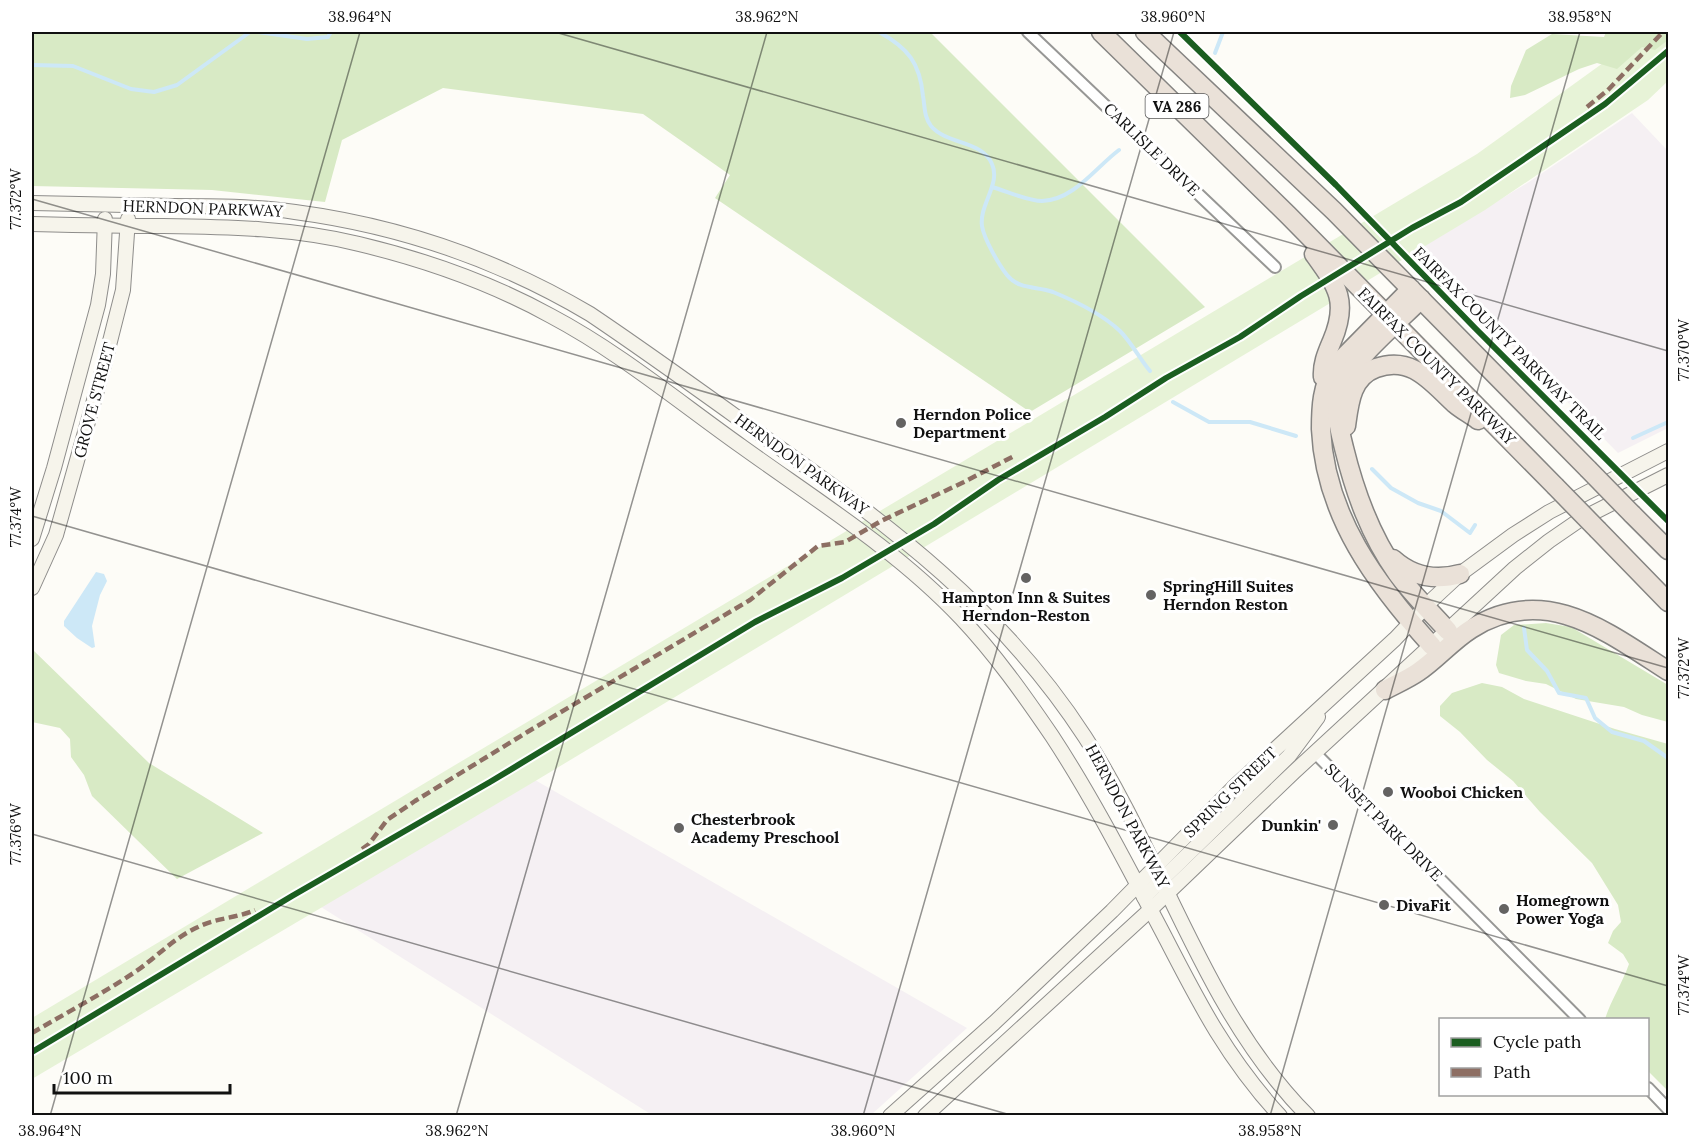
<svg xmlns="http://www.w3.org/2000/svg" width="1700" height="1147" viewBox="0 0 1700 1147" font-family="Lora,serif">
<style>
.industrial{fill:#f5f0f3}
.green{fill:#e7f3d7}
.forest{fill:#d8eac5}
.water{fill:#cde8f7}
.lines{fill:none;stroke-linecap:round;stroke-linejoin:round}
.stream{stroke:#cde8f7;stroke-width:4}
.street-casing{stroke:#979795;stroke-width:14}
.secondary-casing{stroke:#8e8d8b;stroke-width:16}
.highway-casing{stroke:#858482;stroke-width:21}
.street{stroke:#fffffe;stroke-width:10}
.secondary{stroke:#f6f4eb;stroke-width:14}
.highway{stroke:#eae1d8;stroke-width:18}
.highway-bridge-casing{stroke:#858482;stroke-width:21;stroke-linecap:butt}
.highway-bridge{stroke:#eae1d8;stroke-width:18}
.quiet{stroke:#8d6e63;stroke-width:4.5;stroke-dasharray:9 4.5;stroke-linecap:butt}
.cycleway-casing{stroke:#fff;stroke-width:10}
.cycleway{stroke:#1b5e20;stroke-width:6}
.ticks{fill:none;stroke:#111;stroke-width:1.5;stroke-opacity:0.45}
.poi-dot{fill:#646362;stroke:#fff;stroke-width:2}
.labels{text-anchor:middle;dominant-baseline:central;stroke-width:6;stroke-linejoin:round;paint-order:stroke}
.shield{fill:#fff;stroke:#585858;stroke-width:1.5}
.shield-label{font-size:15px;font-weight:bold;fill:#111}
.street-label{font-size:16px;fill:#111;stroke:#fff}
.poi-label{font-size:16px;font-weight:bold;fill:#111;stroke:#fff;text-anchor:start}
.neatline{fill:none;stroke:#111;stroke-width:2}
.ticks-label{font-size:15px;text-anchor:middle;fill:#111}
</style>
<rect width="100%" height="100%" fill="#fdfcf7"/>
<g class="industrial">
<path d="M1632,113L1668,151V428L1618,453L1417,250L1529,182Z"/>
<path d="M535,780L967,1028L871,1115H652L321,907Z"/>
</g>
<path class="green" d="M1668,32V81L1648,100L1485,210L537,780L32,1079V1018L1477,154L1628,45Z"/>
<g class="forest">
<path d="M32,32H930L1205,307L1030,412L715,198L730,175L643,114L443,88L342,140L325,202L212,190L32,186Z"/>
<path d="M1606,32H1668V40L1655,50L1642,47L1617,69L1597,63L1579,69L1525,95L1510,98L1511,86L1526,50L1552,34L1604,37Z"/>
<path d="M1546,623L1571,627L1668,685V722L1642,715L1624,707L1576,699L1546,684L1526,681L1499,673L1496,665L1501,635L1514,625Z"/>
<path d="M32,649L149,763L263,833L177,879L92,796L84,775L71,757L70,739L60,728L32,722Z"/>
<path d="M1482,683L1502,687L1524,699L1615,729L1668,744V1091L1648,1071V1020L1605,1019C1611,1000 1622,984 1629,964L1623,954L1608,943L1613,931L1621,922L1618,905L1592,863L1540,812L1513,781L1487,760L1460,732L1440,716V706L1452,693Z"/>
</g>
<path class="water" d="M96,572L104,574L107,581L100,595L92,626L95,647L92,648L77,638L64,626V621Z"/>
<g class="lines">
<g class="stream">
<path d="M258,32L307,39L328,37L331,32"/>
<path d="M617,32H621"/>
<path d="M879,32C908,48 920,63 923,96C925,107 924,117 931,126C947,145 982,140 992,164C1001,184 979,205 982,226C984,239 999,265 1007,275C1019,290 1036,286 1053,292C1075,301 1102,314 1120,331C1131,342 1140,359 1150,371"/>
<path d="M1215,53L1223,32"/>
<path d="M32,65L73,66L131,89L154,92L177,85L250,32"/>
<path d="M992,187C1006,191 1028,201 1042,201C1074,200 1096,167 1119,150"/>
<path d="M1173,402L1209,422H1250L1296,436"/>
<path d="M1633,438L1668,422"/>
<path d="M1372,469L1391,488L1418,503L1441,511L1470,533L1475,525"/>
<path d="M1524,628L1527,650L1547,671L1559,693L1586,698L1595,718L1612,732L1644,741L1668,758"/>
</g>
<defs>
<g id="street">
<path d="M1028,32L1275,267"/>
<path d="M1315,753L1580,1020"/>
<path d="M1648,1088L1668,1109"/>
</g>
<g id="secondary">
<path d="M32,203C79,204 126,205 173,206C213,206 254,206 295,212C400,226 499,260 590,314C651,355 710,398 770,441C893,528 1002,609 1085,737C1165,861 1203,1010 1308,1116"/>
<path d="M32,224C75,225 119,226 163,226C229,227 295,228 359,244C426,260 491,283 551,316C619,352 679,402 741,446C816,500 898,551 961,618C995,654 1024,695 1052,736C1094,800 1129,869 1165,937C1200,1005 1227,1058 1280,1116"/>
<path d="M32,539L54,468L98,305L103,274L105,219"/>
<path d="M32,588L56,535L104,365L123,290L128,219"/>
<path d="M1144,897L1289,756L1318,717"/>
<path d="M890,1116L994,1023L1112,911L1233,788L1395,639L1433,599L1460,574L1513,535L1549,512L1668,451"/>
<path d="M925,1116L1150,910L1294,772L1515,568L1549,541L1581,519L1668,475"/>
</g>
<g id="highway">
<path d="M1101,32L1288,215L1555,486"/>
<path d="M1145,32L1334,211L1588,469"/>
<path d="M1314,254C1337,286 1349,301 1332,341C1327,353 1322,364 1323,377"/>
<path d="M1411,289L1334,367C1322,387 1321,406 1321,429C1325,516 1376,584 1432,646"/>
<path d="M1421,299C1400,320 1352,361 1341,386C1333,406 1339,428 1344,448C1355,493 1370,535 1397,573C1412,594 1431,612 1448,631"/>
<path d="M1346,426C1349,404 1351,377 1376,368C1412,355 1431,382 1455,404C1462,410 1470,414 1478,420"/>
<path d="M1632,514L1668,550"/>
<path d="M1598,530L1668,602"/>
<path d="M1393,559C1413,577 1435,581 1460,574"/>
<path d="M1385,690C1396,684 1408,679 1418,672C1437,659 1452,641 1471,629C1545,582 1607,632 1668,671"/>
</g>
</defs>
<use href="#street" class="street-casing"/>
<use href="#secondary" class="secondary-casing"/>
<use href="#highway" class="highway-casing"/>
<use href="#street" class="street"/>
<use href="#secondary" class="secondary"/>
<use href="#highway" class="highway"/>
<defs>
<g id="highway-bridge">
<path d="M1588,469L1632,514"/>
<path d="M1555,486L1598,530"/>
</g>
</defs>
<use href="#highway-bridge" class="highway-bridge-casing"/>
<use href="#highway-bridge" class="highway-bridge"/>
<g class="quiet">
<path d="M1587,107L1608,90L1663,32"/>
<path d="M362,849L369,844L387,820L415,801L529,731L750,600L818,546L845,542L881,521L964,482L1016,455"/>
<path d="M32,1033C66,1013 102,994 135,972C157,957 172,939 198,927C216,918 237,918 255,910"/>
</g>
<defs>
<g id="cycleway">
<path d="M1180,32L1336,185L1475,328L1668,521"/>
<path d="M32,1052L292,896L490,782L755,622L842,578L934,524L998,480L1105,417L1166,378L1240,337L1301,296L1412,228L1461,202L1605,104L1668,51"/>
</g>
</defs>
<use href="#cycleway" class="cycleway-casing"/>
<use href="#cycleway" class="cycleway"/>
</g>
<path class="ticks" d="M555,32L1668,351M1663,32L1668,33M32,199L1668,668M32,516L1668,986M32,834L1014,1116M50,1116L360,32M456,1116L767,32M863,1116L1174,32M1270,1116L1580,32"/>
<g class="poi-dot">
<circle cx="901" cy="423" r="6"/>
<circle cx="1026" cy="578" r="6"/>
<circle cx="1151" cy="595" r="6"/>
<circle cx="1388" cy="792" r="6"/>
<circle cx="1333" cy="825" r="6"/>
<circle cx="679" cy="828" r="6"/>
<circle cx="1384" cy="905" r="6"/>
<circle cx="1504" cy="909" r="6"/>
</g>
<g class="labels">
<rect class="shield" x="1145.5" y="94" width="63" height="24" rx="4.5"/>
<g class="shield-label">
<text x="1177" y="106">VA 286</text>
</g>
<g class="street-label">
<text transform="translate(1152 149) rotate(44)">CARLISLE DRIVE</text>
<text transform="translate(203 208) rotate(2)">HERNDON PARKWAY</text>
<text transform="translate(1510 343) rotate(45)">FAIRFAX COUNTY PARKWAY TRAIL</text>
<text transform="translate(1437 366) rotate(45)">FAIRFAX COUNTY PARKWAY</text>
<text transform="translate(94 400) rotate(-75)">GROVE STREET</text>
<text transform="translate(802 464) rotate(36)">HERNDON PARKWAY</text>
<text transform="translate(1230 792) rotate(-44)">SPRING STREET</text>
<text transform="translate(1128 816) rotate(62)">HERNDON PARKWAY</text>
<text transform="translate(1384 822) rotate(45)">SUNSET PARK DRIVE</text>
</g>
<g class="poi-label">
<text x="913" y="414">Herndon Police<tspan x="913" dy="18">Department</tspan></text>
<text x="1163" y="586">SpringHill Suites<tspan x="1163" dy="18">Herndon Reston</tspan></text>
<text x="1026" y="597" text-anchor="middle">Hampton Inn &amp; Suites<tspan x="1026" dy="18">Herndon-Reston</tspan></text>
<text x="1400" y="792">Wooboi Chicken</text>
<text x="691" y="819">Chesterbrook<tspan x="691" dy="18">Academy Preschool</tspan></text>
<text x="1321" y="825" text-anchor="end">Dunkin'</text>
<text x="1516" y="900">Homegrown<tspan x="1516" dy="18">Power Yoga</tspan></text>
<text x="1396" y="905">DivaFit</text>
</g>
</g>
<rect width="1700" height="1147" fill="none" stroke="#ffffff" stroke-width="66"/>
<rect x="1439" y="1018" width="210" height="78" fill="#ffffff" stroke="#a0a0a0" stroke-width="1.5"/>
<rect x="1451" y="1038" width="30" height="9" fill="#1b5e20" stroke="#a0a0a0" stroke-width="1.5"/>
<text x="1493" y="1048" font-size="18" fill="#111111">Cycle path</text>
<rect x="1451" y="1068" width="30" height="9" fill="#8d6e63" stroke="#a0a0a0" stroke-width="1.5"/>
<text x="1493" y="1078" font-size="18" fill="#111111">Path</text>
<path d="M54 1084v9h176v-9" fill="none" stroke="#111111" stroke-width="3"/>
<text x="63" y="1084" font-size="18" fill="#111111" stroke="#ffffff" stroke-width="4.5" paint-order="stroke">100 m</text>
<rect x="33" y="33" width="1634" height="1081" class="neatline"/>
<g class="ticks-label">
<text x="360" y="22">38.964°N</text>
<text x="767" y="22">38.962°N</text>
<text x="1173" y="22">38.960°N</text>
<text x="1580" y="22">38.958°N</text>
<text transform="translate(16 199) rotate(-90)" y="5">77.372°W</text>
<text transform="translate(1684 350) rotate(-90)" y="5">77.370°W</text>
<text transform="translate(16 517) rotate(-90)" y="5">77.374°W</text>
<text transform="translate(1684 668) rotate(-90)" y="5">77.372°W</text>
<text transform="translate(16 834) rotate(-90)" y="5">77.376°W</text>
<text transform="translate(1684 985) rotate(-90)" y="5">77.374°W</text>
<text x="50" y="1136">38.964°N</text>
<text x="457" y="1136">38.962°N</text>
<text x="863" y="1136">38.960°N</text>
<text x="1270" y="1136">38.958°N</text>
</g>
</svg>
